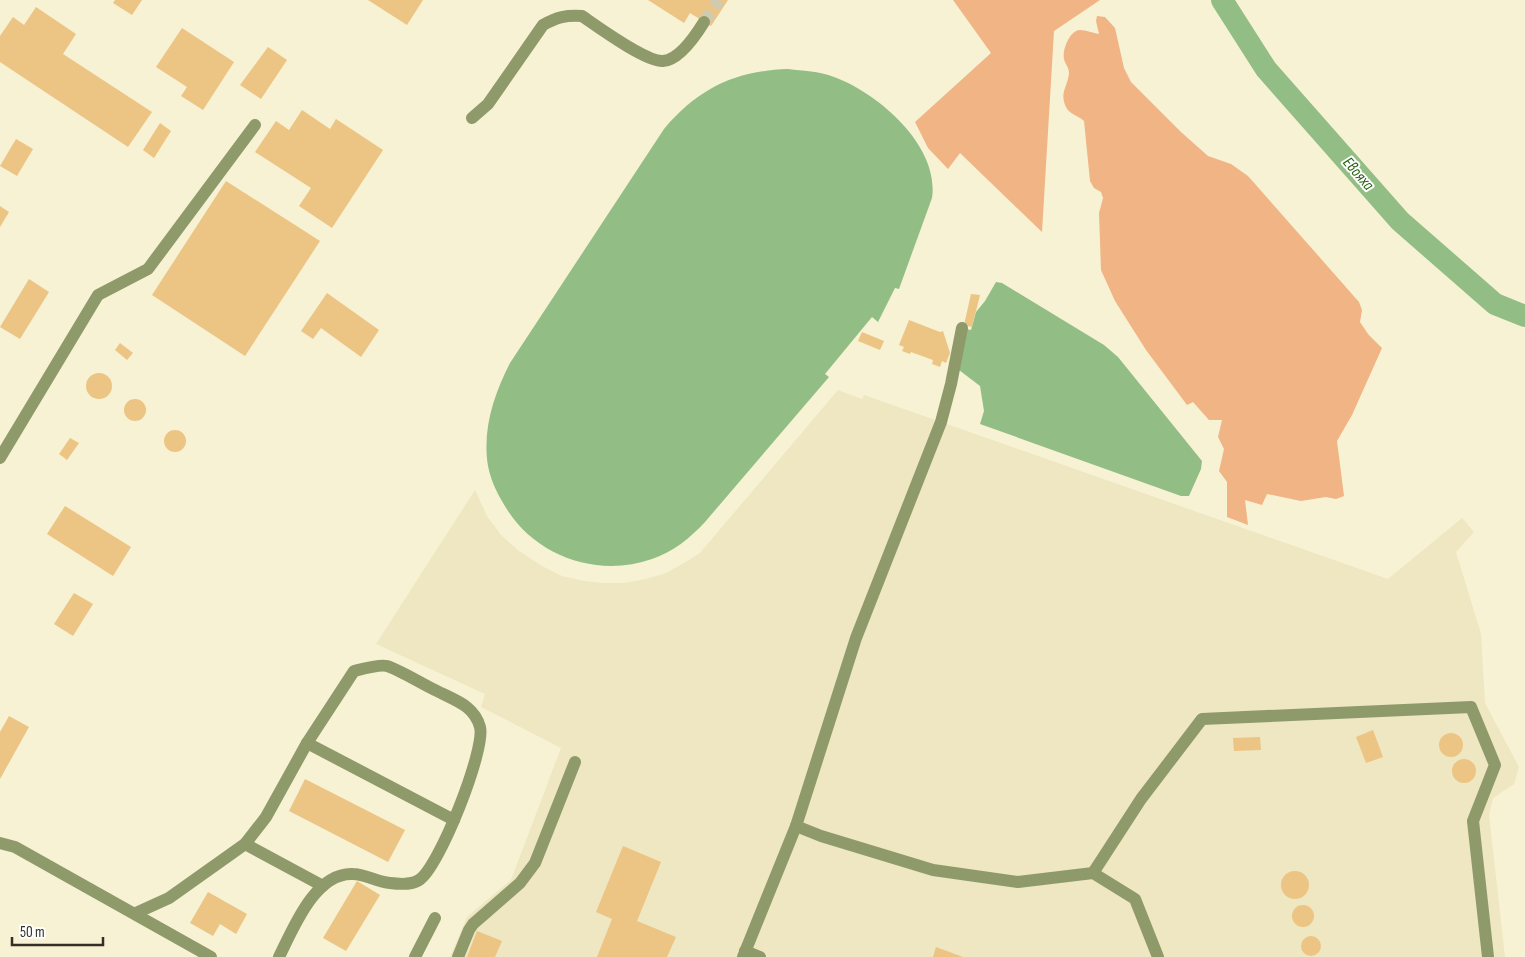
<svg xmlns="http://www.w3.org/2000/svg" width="1525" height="957" viewBox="0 0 1525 957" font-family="'Sofia Sans Condensed',sans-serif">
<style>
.built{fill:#eee7c1}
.green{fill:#f0b485}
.water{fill:#92be85}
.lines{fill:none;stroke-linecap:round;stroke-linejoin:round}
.river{stroke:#92be85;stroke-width:22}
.building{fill:#ecc484}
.minor-tunnel{stroke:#d0cbb0;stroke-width:12;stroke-dasharray:12 6;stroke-linecap:butt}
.minor{stroke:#8f9a6a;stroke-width:12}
.labels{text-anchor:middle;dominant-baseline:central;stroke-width:4;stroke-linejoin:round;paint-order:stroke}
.water-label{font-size:16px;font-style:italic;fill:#296113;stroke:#fefefe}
</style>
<rect width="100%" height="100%" fill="#f7f2d3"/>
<path class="built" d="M838,390L862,399L864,395L1388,579L1462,518L1474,532L1456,552L1481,634L1485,703L1519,767L1514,784L1493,798L1489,815L1505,957H450L467,917L511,880L561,748L481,707L485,694L376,644L475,490L487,516L501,535L519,551L542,566L562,576L584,581L604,583H624L646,579L666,573L684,563L700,553Z"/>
<g class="green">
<path d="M953,0H1100L1054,31L1042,232L960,153L948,169L928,148L915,122L991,53Z"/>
<path d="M1097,16L1105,17L1115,28L1124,68L1131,82L1181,132L1208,156L1231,164L1248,176L1359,302L1362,310L1360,322L1368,334L1382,348L1352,415L1337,441L1344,496L1336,499L1326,497L1301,501L1267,494L1262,505L1245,500L1248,525L1227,517V482L1219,471L1224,449L1218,437L1222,420H1209L1193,402L1187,405L1146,350L1115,301L1101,270L1099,213L1103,198L1101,192L1094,188L1090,181L1084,121C1079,116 1069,114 1066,107C1059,93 1068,86 1069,73C1069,67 1065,64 1064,59C1062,50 1070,30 1080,30C1086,30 1093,33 1099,34L1096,21Z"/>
</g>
<g class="water">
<path d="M788,69C803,71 819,71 834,77C878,93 940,146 932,198L899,289L895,288L878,322L872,317L825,374L829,377L705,522C690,538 673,552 652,559C599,578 538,557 508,511C499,497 491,482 488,466C482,430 494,394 510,363L664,129C699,88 735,71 788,69Z"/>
<path d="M996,282L1002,283L1104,345L1118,357L1202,461L1201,469L1189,496H1181L980,424L984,411L980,386L959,370L966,329L971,330L976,312L985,301Z"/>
</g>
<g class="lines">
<path class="river" d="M1222,0L1266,69L1400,221L1495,304L1525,316"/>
</g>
<g class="building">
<path d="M115,0H142L132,15L113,3Z"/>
<path d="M368,0H423L407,25Z"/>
<path d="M648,0H728L711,26L690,13L684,23Z"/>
<path d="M36,7L76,34L63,54L152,112L128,147L0,62V36L13,17L24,25Z"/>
<path d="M182,28L234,62L203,110L181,96L187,87L156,67Z"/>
<path d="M268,47L287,60L261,99L240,85Z"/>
<path d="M302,110L330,129L336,119L383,150L332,228L299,206L311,188L255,152L276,121L289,130Z"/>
<path d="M160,123L171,131L154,158L143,150Z"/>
<path d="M16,139L33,149L17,176L0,166Z"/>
<path d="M226,181L320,241L245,356L152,295Z"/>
<path d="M0,206L9,212L0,227Z"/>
<path d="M29,279L49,292L20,339L0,327Z"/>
<path d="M327,293L379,330L361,357L321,328L313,339L301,331Z"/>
<path d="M971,294L980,295L972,327L964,325Z"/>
<path d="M909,320L940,332L943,331L950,353L946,363L942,361L940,367L932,364L933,360L911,352L910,354L902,351L904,347L899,345Z"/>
<path d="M862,332L884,341L880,350L858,341Z"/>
<path d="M120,343L133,353L127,360L115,350Z"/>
<circle cx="99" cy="386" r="13"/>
<circle cx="135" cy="410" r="11"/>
<circle cx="175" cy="441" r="11"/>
<path d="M70,438L79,443L67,460L59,454Z"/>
<path d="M65,506L131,547L113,576L47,534Z"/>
<path d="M74,593L93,604L73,636L54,624Z"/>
<path d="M9,716L29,727L0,779V732Z"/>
<path d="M1373,730L1383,757L1366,763L1356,737Z"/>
<circle cx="1451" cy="745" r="12"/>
<path d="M1260,737L1261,750L1234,751L1233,738Z"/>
<circle cx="1464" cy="771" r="12"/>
<path d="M305,779L405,830L388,862L289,811Z"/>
<path d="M623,846L661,862L637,921L676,937L667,957H597L612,919L596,912Z"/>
<circle cx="1295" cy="885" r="14"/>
<path d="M357,881L380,895L346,951L323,938Z"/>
<path d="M208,892L247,914L236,934L220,924L213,936L190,923Z"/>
<circle cx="1303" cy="916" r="11"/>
<path d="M477,931L502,941L495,957H467Z"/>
<circle cx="1311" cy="946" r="10"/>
<path d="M936,947L963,957H933Z"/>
</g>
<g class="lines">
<path class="minor-tunnel" d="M704,22L719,0"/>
<g class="minor">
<path d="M472,118L488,104L543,25C557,17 566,15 582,16C598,27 646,62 663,61C679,60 696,35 704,22"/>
<path d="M962,328L951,384L941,422L856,638L796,826L821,836L933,870L1018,882L1093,873L1135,899L1158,957"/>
<path d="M0,458L98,295L148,269L255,125"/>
<path d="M307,743L454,820"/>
<path d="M0,843L15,847L211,957"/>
<path d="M245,844L323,886"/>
<path d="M1093,873L1141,799L1202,719L1471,707L1495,765L1473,821L1488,957"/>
<path d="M136,913L169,898L245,844L266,817L307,743L354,671C362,669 380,664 387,666C400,670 422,684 435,690C454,700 474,705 480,727C486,749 439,868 419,880C412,885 398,884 390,883C377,882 365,874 353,874C315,872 293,929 279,957"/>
<path d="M745,951L760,957"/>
<path d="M415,957L435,918"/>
<path d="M458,957L469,930L473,924L520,883L535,863L575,762"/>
<path d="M743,957L796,826"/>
</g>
</g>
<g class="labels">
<g class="water-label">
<text transform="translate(1358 174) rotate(49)">Евояха</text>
</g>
</g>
<path d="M12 937v8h91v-8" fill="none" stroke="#322f24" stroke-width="2.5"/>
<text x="20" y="937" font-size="15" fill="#322f24" stroke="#fefefe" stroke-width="4" paint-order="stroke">50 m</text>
</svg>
